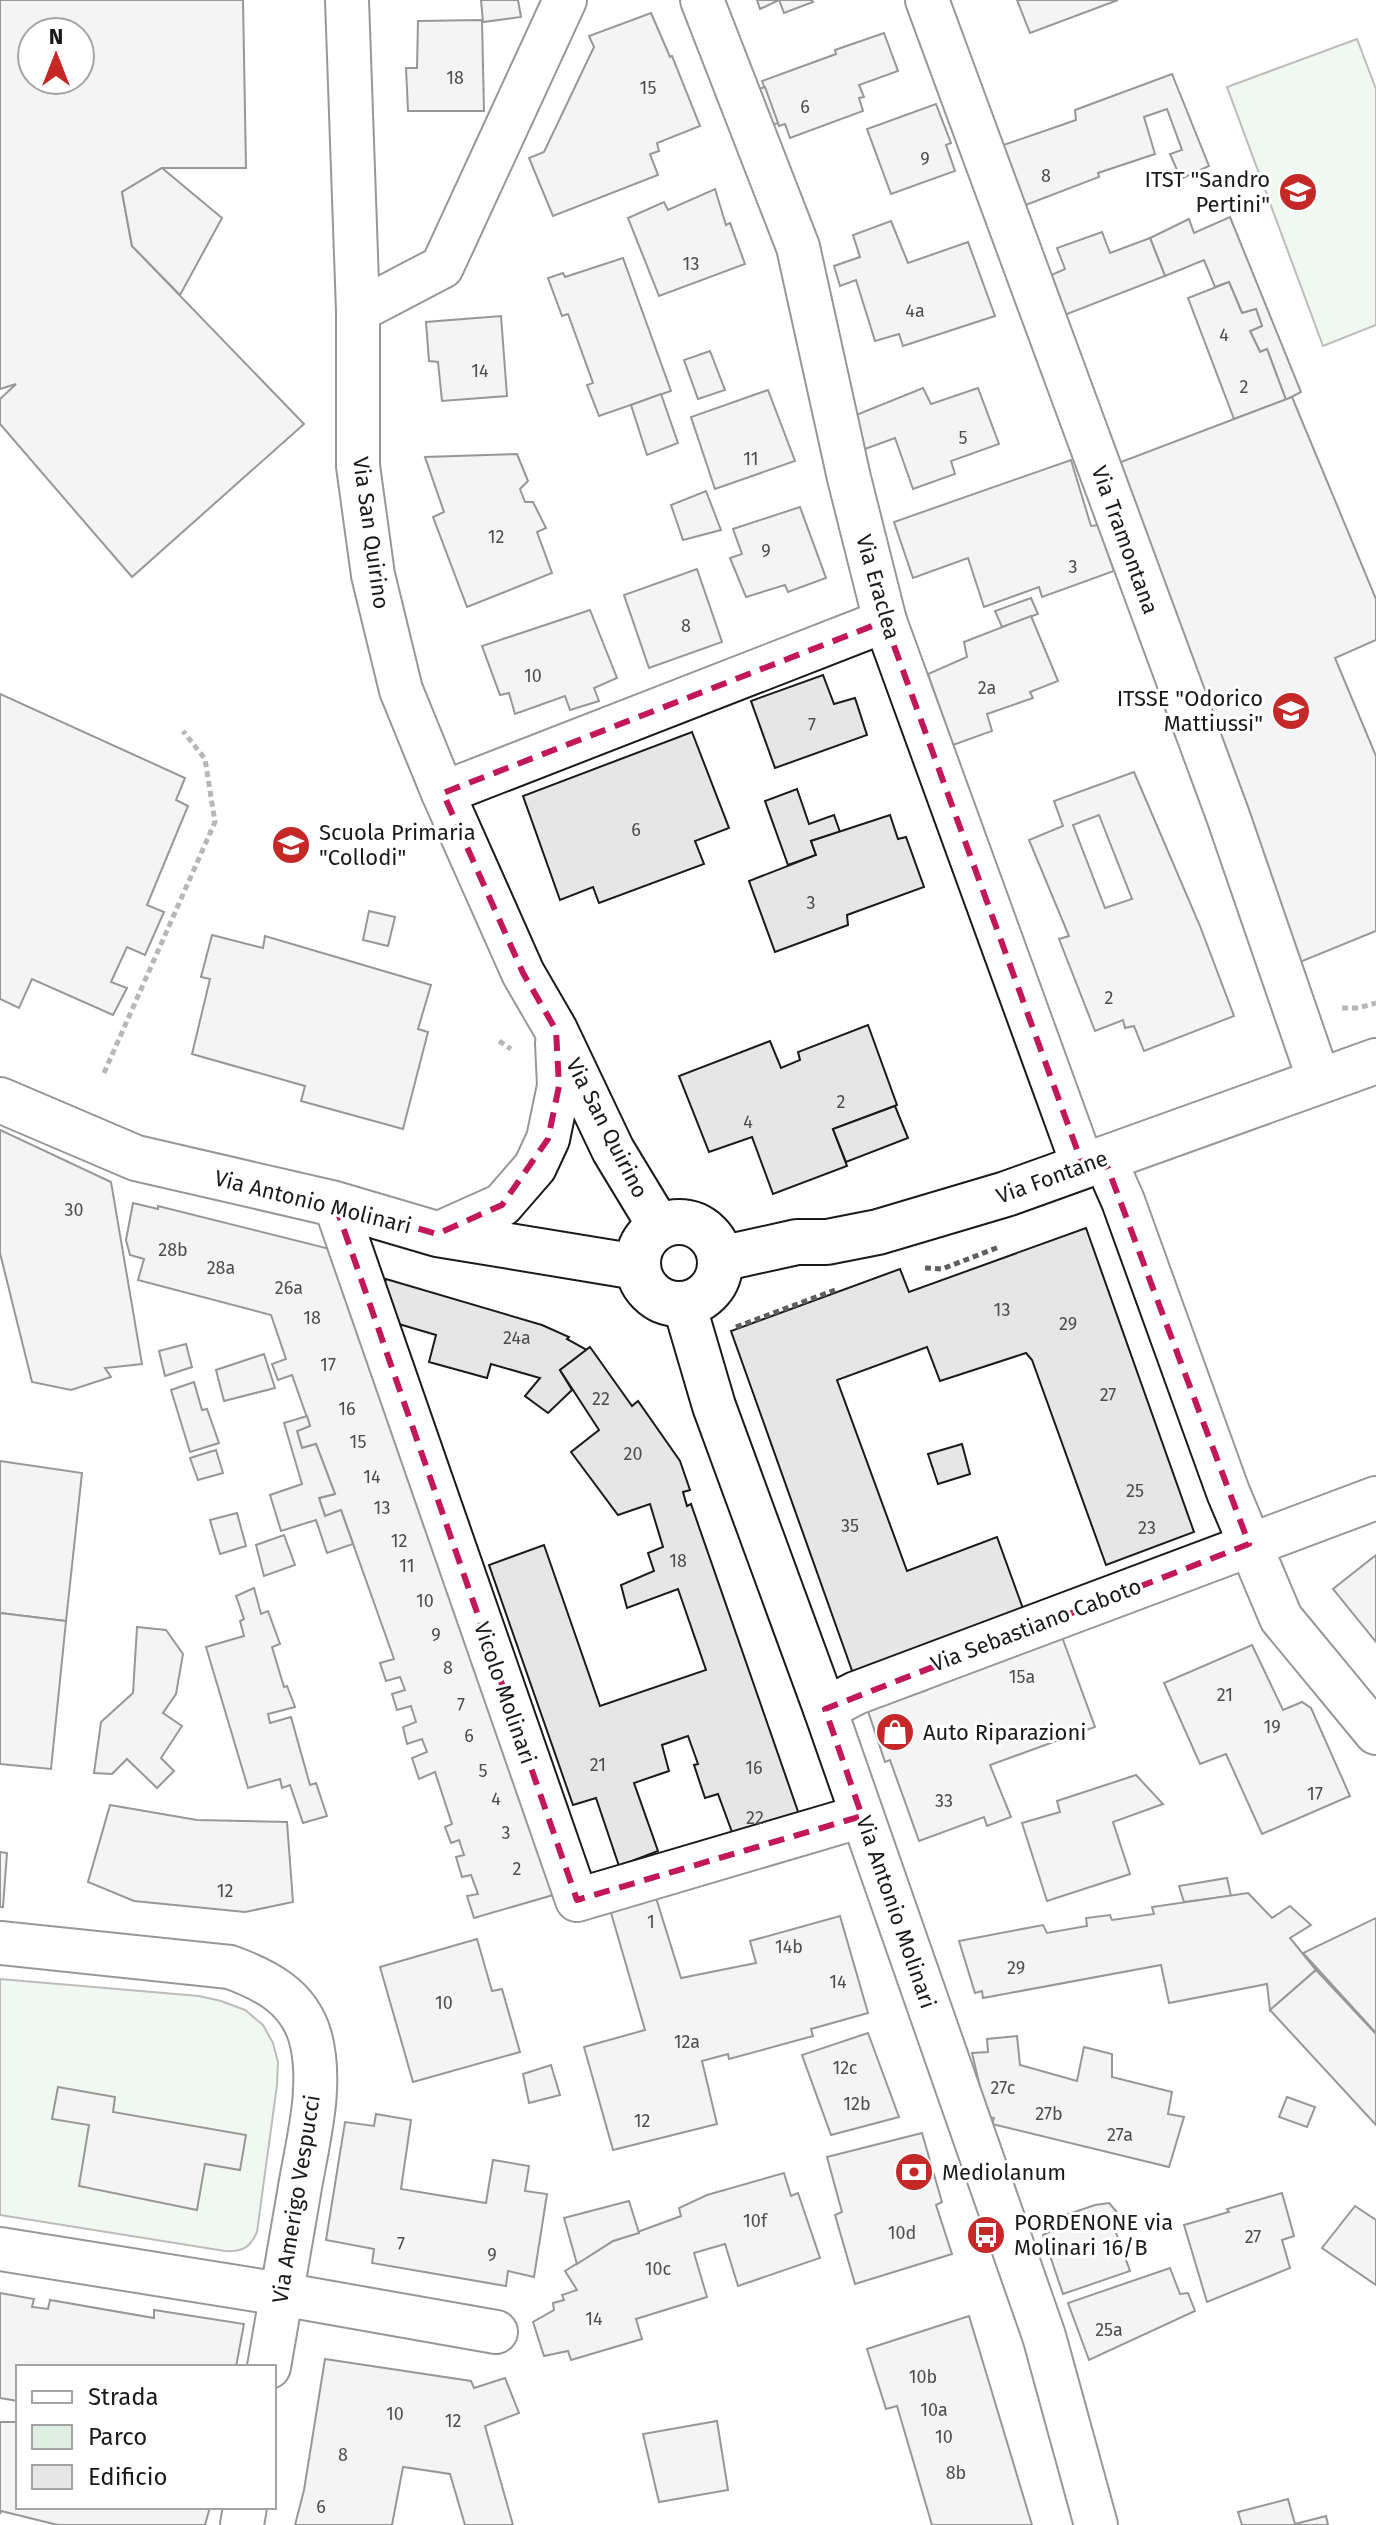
<svg xmlns="http://www.w3.org/2000/svg" width="1376" height="2525" viewBox="0 0 1376 2525" font-family="'Fira Sans',sans-serif">
<style>
.green{fill:#e0efe3;stroke:#6a6a6a;stroke-width:2}
.building{fill:#e6e6e6;stroke:#1a1a1a;stroke-width:2;fill-rule:evenodd}
.lines{fill:none;stroke-linecap:round;stroke-linejoin:round}
.street-casing{stroke:#1a1a1a;stroke-width:46}
.secondary-casing{stroke:#1a1a1a;stroke-width:48}
.path{stroke:#5f5f5f;stroke-width:5;stroke-dasharray:6 4;stroke-linecap:butt}
.street{stroke:#fff;stroke-width:42}
.secondary{stroke:#fff;stroke-width:44}
.marked{fill:none;stroke:#c2185b;stroke-width:6;stroke-dasharray:16 10;stroke-linejoin:round}
.labels{text-anchor:middle;dominant-baseline:central;stroke-width:6;stroke-linejoin:round;paint-order:stroke}
.number-label{font-size:18px;fill:#4d4d4d}
.poi-label{font-size:22px;fill:#1a1a1a;stroke:#fff;text-anchor:start}
.street-label{font-size:22px;fill:#1a1a1a;stroke:#fff}
</style>
<rect width="100%" height="100%" fill="#fff"/>
<g class="green">
<path d="M1357,39L1376,89V325L1323,346L1227,87Z"/>
<path d="M0,1979L199,1996L221,2001L245,2010L263,2025L273,2043L278,2062L277,2085L257,2232C250,2248 242,2252 225,2251L0,2215Z"/>
</g>
<g class="building">
<path d="M0,0H243L246,168H162L122,192L132,246L304,424L132,577L0,424V399L16,384L0,389ZM32,32H80V80H32Z"/>
<path d="M481,0H518L521,17L483,22Z"/>
<path d="M757,0H812L813,2L784,13L779,0L760,9Z"/>
<path d="M1017,0H1118L1030,33Z"/>
<path d="M651,13L670,57L672,56L700,126L657,143L659,151L650,154L658,175L553,216L529,158L544,152L594,47L589,36Z"/>
<path d="M482,20L484,111H408L406,68H417L418,21Z"/>
<path d="M884,33L898,71L859,85L864,97L859,98L863,111L790,138L785,124L779,126L762,81L836,54L835,50Z"/>
<path d="M1172,74L1209,166L1181,179L1170,154L1182,150L1167,109L1144,117L1155,154L1098,173L1099,177L1018,208L995,148L1076,120L1075,110Z"/>
<path d="M765,87L778,123L765,127L752,91Z"/>
<path d="M936,104L951,143L946,145L955,171L891,194L867,129Z"/>
<path d="M162,168L222,218L180,295L132,246L122,192Z"/>
<path d="M715,189L726,225L730,223L745,264L659,296L628,218L664,202L668,210Z"/>
<path d="M1230,217L1301,392L1286,400L1267,349L1260,352L1250,331L1262,326L1256,309L1242,313L1229,282L1215,287L1204,260L1165,276L1150,238L1189,219L1194,233Z"/>
<path d="M891,221L908,263L968,242L995,316L903,346L899,334L875,341L856,280L840,286L834,266L860,257L853,235Z"/>
<path d="M1102,232L1110,253L1150,238L1165,276L1062,316L1047,277L1065,269L1057,248Z"/>
<path d="M623,258L671,391L599,416L587,385L593,383L568,314L562,316L548,278L563,273L565,277Z"/>
<path d="M1229,282L1242,313L1256,309L1262,326L1250,331L1260,352L1267,349L1286,400L1234,419L1188,298Z"/>
<path d="M501,316L507,396L442,401L438,362L429,361L426,322Z"/>
<path d="M710,351L725,390L698,399L684,360Z"/>
<path d="M923,388L931,404L978,388L999,444L951,461L955,474L913,489L895,438L857,452L846,419Z"/>
<path d="M768,390L795,461L715,489L691,417Z"/>
<path d="M661,394L678,443L647,455L631,405Z"/>
<path d="M1292,397L1376,599V640L1335,658L1376,756V931L1300,962L1113,465Z"/>
<path d="M517,454L528,481L520,489L525,502H533L546,528L537,532L552,573L467,607L433,517L444,512L425,457Z"/>
<path d="M1071,460L1091,526L1098,525L1114,571L1042,597L1039,587L984,607L968,558L913,578L894,522Z"/>
<path d="M706,491L721,530L683,540L671,505Z"/>
<path d="M800,507L826,578L788,592L785,585L746,597L730,558L742,554L733,529Z"/>
<path d="M697,569L722,642L649,668L624,595Z"/>
<path d="M1031,598L1038,614L1002,627L995,611Z"/>
<path d="M590,610L617,678L594,688L599,701L570,710L565,696L515,714L509,693L500,695L482,646Z"/>
<path d="M1031,616L1058,681L1030,692L1033,698L987,714L992,731L953,745L928,674L967,657L964,642Z"/>
<path d="M823,675L834,704L855,698L867,735L775,768L751,701Z"/>
<path d="M0,694L185,778L176,800L188,806L147,905L164,912L145,955L127,947L111,982L127,988L113,1015L32,979L19,1008L0,999Z"/>
<path d="M692,732L729,828L695,841L704,864L599,903L593,887L560,900L523,796Z"/>
<path d="M1134,772L1200,926L1234,1016L1144,1051L1134,1026L1125,1028L1123,1020L1095,1031L1059,939L1069,936L1029,840L1063,826L1054,801ZM1099,815L1132,899L1105,908L1073,825Z"/>
<path d="M797,789L809,824L834,815L840,832L811,841L816,855L788,865L765,801Z"/>
<path d="M890,815L898,839L906,837L924,887L847,915L848,925L775,952L749,881L816,855L811,841Z"/>
<path d="M369,911L395,917L388,946L363,940Z"/>
<path d="M212,935L263,948L265,936L431,985L418,1029L428,1032L403,1129L301,1101L305,1086L192,1054L210,979L201,977Z"/>
<path d="M868,1025L897,1105L833,1129L847,1166L773,1194L752,1137L709,1152L679,1076L770,1041L781,1068L800,1060L798,1052Z"/>
<path d="M895,1106L908,1138L846,1162L833,1129Z"/>
<path d="M0,1130L111,1182L142,1364L105,1368L111,1377L71,1390L32,1382L0,1253Z"/>
<path d="M133,1203L158,1209V1206L330,1249L560,1893L474,1918L467,1896L478,1894L471,1875L462,1877L456,1857L464,1855L459,1840L451,1843L445,1827L452,1824L435,1772L419,1779L412,1758L427,1752L422,1739L407,1744L403,1727L416,1722L411,1706L397,1710L392,1694L405,1690L400,1677L386,1681L380,1663L394,1659L341,1510L325,1516L319,1498L335,1494L316,1444L302,1448L297,1431L310,1426L292,1375L278,1380L272,1364L286,1359L271,1315L138,1280L144,1259L130,1255L126,1240Z"/>
<path d="M1086,1228L1194,1532L1106,1565L1032,1360L1026,1353L940,1381L927,1347L837,1380L907,1571L997,1537L1026,1617L855,1679L731,1331L900,1269L909,1292Z"/>
<path d="M386,1279L542,1325L569,1337L567,1339L587,1350L560,1370L572,1390L548,1413L525,1396L540,1378L491,1364L487,1378L429,1362L436,1335L375,1317Z"/>
<path d="M186,1344L192,1367L165,1376L159,1351Z"/>
<path d="M590,1347L632,1406L638,1401L680,1461L690,1490L683,1492L687,1506L691,1504L802,1823L736,1843L718,1794L705,1798L694,1765L698,1764L688,1736L662,1745L669,1771L634,1783L658,1851L619,1866L596,1798L573,1805L489,1565L544,1545L600,1706L706,1670L678,1589L627,1608L621,1585L654,1571L648,1553L663,1547L650,1504L618,1515L571,1452L599,1430L560,1370Z"/>
<path d="M264,1354L275,1388L224,1401L216,1370Z"/>
<path d="M194,1382L202,1410L207,1409L219,1443L190,1452L171,1390Z"/>
<path d="M307,1416L310,1426L297,1431L302,1448L316,1444L335,1494L319,1498L325,1516L341,1510L353,1544L327,1553L316,1520L281,1531L270,1495L302,1484L284,1423Z"/>
<path d="M962,1444L970,1474L938,1484L928,1454Z"/>
<path d="M216,1450L223,1473L198,1480L190,1458Z"/>
<path d="M0,1461L82,1473L66,1621L0,1613Z"/>
<path d="M237,1513L246,1546L220,1554L210,1520Z"/>
<path d="M284,1535L295,1565L264,1576L256,1545Z"/>
<path d="M1376,1555V1642L1333,1589Z"/>
<path d="M254,1588L261,1614L268,1611L280,1644L272,1647L284,1687L287,1686L295,1707L268,1714L270,1723L291,1717L310,1785L316,1783L327,1816L303,1823L290,1785L282,1788L280,1779L248,1788L206,1647L244,1636L240,1621L244,1619L236,1596Z"/>
<path d="M0,1613L66,1621L51,1769L0,1764Z"/>
<path d="M137,1627L166,1630L183,1654L176,1694L163,1713L182,1726L161,1758L174,1771L157,1788L127,1759L112,1774L94,1773L101,1722L133,1693Z"/>
<path d="M1062,1637L1095,1727L990,1765L1011,1817L987,1826L984,1817L919,1841L890,1760L885,1762L868,1711L927,1690L925,1686Z"/>
<path d="M1252,1645L1283,1710L1302,1702L1311,1708L1350,1796L1262,1834L1226,1754L1200,1764L1164,1683Z"/>
<path d="M1136,1775L1163,1804L1113,1822L1130,1874L1047,1901L1022,1823L1060,1812L1057,1801Z"/>
<path d="M110,1805L197,1820L287,1822L293,1902L245,1912L134,1901L88,1882Z"/>
<path d="M0,1852L7,1853L3,1907H0Z"/>
<path d="M1227,1878L1231,1896L1184,1902L1179,1886Z"/>
<path d="M652,1885L681,1978L756,1963L750,1941L840,1916L868,2013L811,2029L813,2036L729,2059L728,2054L702,2061L717,2124L613,2150L584,2047L645,2030L607,1899Z"/>
<path d="M1248,1893L1272,1918L1290,1906L1311,1925L1290,1938L1316,1970L1270,2010L1267,1984L1169,2003L1161,1965L983,1998L982,1991L975,1993L959,1941L1043,1925L1047,1933L1087,1926L1086,1918L1110,1915L1112,1920L1154,1914L1152,1907Z"/>
<path d="M1376,1918V2033L1303,1953Z"/>
<path d="M477,1939L492,1991L502,1989L520,2052L413,2082L380,1967Z"/>
<path d="M1316,1970L1376,2034V2125L1270,2010Z"/>
<path d="M868,2033L899,2117L831,2135L802,2055Z"/>
<path d="M1017,2036L1020,2065L1077,2081L1084,2047L1112,2054V2077L1172,2092L1168,2114L1184,2117L1169,2167L992,2124L994,2118L987,2117L972,2053L988,2052L987,2039Z"/>
<path d="M551,2065L560,2095L529,2103L523,2074Z"/>
<path d="M58,2087L115,2097L113,2112L246,2135L240,2170L205,2164L197,2210L79,2186L89,2125L52,2119Z"/>
<path d="M1287,2097L1315,2107L1307,2127L1279,2117Z"/>
<path d="M376,2114L411,2120L401,2189L486,2203L493,2160L529,2166L525,2191L547,2194L534,2277L508,2271L506,2286L372,2263L374,2249L326,2240L345,2122L374,2126Z"/>
<path d="M922,2133L942,2202L936,2205L952,2254L855,2284L835,2215L842,2212L827,2157Z"/>
<path d="M784,2173L791,2196L798,2193L820,2258L738,2286L725,2244L694,2253L707,2297L636,2319L642,2339L571,2360L568,2351L544,2356L533,2322L554,2310L553,2303L564,2300L562,2295L577,2290L565,2271L613,2241L681,2216L679,2208L707,2195Z"/>
<path d="M1282,2193L1294,2236L1282,2240L1290,2268L1207,2302L1184,2225L1229,2212L1227,2209Z"/>
<path d="M629,2201L639,2233L613,2241L577,2264L564,2218Z"/>
<path d="M1109,2203L1116,2211L1121,2227L1115,2230L1130,2271L1063,2294L1043,2235L1055,2229L1051,2220L1095,2205Z"/>
<path d="M1355,2206L1376,2220V2285L1322,2248Z"/>
<path d="M1170,2268L1180,2294L1188,2293L1195,2311L1089,2360L1068,2303Z"/>
<path d="M0,2293L34,2299L32,2307L48,2309L50,2300L154,2318V2310L244,2324L236,2367H18V2401L0,2398Z"/>
<path d="M969,2316L1032,2525H932L897,2406L886,2409L867,2349Z"/>
<path d="M325,2359L471,2381L474,2388L505,2378L519,2413L485,2426L513,2525H465L450,2474L403,2467L392,2525H295L304,2490Z"/>
<path d="M717,2421L728,2490L659,2502L643,2434Z"/>
<path d="M0,2422H18V2507H210L205,2525H58L1,2511L0,2514Z"/>
<path d="M1288,2499L1295,2524L1326,2516L1328,2525H1242L1238,2512Z"/>
</g>
<g class="lines">
<defs>
<g id="street">
<path d="M347,0L358,311V466L373,575L401,690L443,793L523,973L556,1030L613,1150L659,1226"/>
<path d="M702,0L798,247L849,478L885,621L1083,1166"/>
<path d="M927,0L1228,816L1319,1080"/>
<path d="M358,311L442,267L565,0"/>
<path d="M443,793L885,621"/>
<path d="M1104,1158L1123,1201L1228,1492L1281,1618L1376,1733"/>
<path d="M335,1204L577,1900L862,1816"/>
<path d="M437,1234L502,1205L535,1167L548,1139L559,1086L557,1043"/>
<path d="M684,1304L714,1406L825,1709L1044,2336L1096,2525"/>
<path d="M825,1709L856,1693L1376,1498"/>
<path d="M0,1943L230,1967C265,1980 298,1996 310,2036C324,2086 307,2143 299,2193C289,2251 279,2309 269,2367"/>
<path d="M0,2249L281,2294L496,2332"/>
<path d="M242,2525L245,2507"/>
</g>
<g id="secondary">
<path d="M0,1100L136,1158L335,1204L437,1234L637,1267"/>
<circle cx="679" cy="1263" r="41"/>
<path d="M720,1259L797,1242H827L878,1232L1006,1194L1376,1061"/>
</g>
</defs>
<use href="#street" class="street-casing"/>
<use href="#secondary" class="secondary-casing"/>
<g class="path">
<path d="M1342,1008H1358L1376,1003"/>
<path d="M499,1041L511,1049"/>
<path d="M104,1073L215,822L205,759L183,731"/>
<path d="M925,1268L942,1269L999,1247"/>
<path d="M736,1327L835,1290"/>
</g>
<use href="#street" class="street"/>
<use href="#secondary" class="secondary"/>
</g>
<path d="M0 0H1376V2525H0ZM885,621L1083,1166L1104,1158L1249,1544L825,1709L862,1816L577,1900L335,1204L437,1234L502,1205L548,1139L559,1086L556,1030L523,973L443,793Z" fill="#fff" fill-opacity=".55" fill-rule="evenodd"/>
<path class="marked" d="M885,621L1083,1166L1104,1158L1249,1544L825,1709L862,1816L577,1900L335,1204L437,1234L502,1205L548,1139L559,1086L556,1030L523,973L443,793Z"/>
<defs>
<symbol id="school-disc" viewBox="-11 -11 22 22"><circle r="9.5" fill="#c62828" stroke="#fff"/><path d="M0-5L7-2L0 1L-7-2ZM-4 1L0 2.5L4 1V4Q0 6-4 4Z" fill="#fff"/></symbol>
<symbol id="shop-disc" viewBox="-11 -11 22 22"><circle r="9.5" fill="#c62828" stroke="#fff"/><path d="M-5-2.5h2.3a2.7 3.5 0 0 1 5.4 0H5L5.5 6h-11ZM-1.5-2.5h3a1.5 2.3 0 0 0-3 0Z" fill="#fff"/></symbol>
<symbol id="bank-disc" viewBox="-11 -11 22 22"><circle r="9.5" fill="#c62828" stroke="#fff"/><path d="M-6-4H6V4H-6ZM0-2.3a2.3 2.3 0 1 0 0 4.6a2.3 2.3 0 1 0 0-4.6Z" fill="#fff"/></symbol>
<symbol id="bus-disc" viewBox="-11 -11 22 22"><circle r="9.5" fill="#c62828" stroke="#fff"/><path d="M-5-6H5V4H4V6H2V4H-2V6H-4V4H-5ZM-3.5-4V0h7V-4ZM-3.5 1.2v1.5H-2V1.2ZM2 1.2v1.5H3.5V1.2Z" fill="#fff"/></symbol>
</defs>
<g fill-rule="evenodd">
<use href="#school-disc" x="1276" y="170" width="44" height="44"/>
<use href="#school-disc" x="1269" y="689" width="44" height="44"/>
<use href="#school-disc" x="269" y="823" width="44" height="44"/>
<use href="#shop-disc" x="873" y="1710" width="44" height="44"/>
<use href="#bank-disc" x="892" y="2150" width="44" height="44"/>
<use href="#bus-disc" x="964" y="2213" width="44" height="44"/>
</g>
<g class="labels">
<g class="number-label">
<text x="455" y="78">18</text>
<text x="648" y="88">15</text>
<text x="805" y="107">6</text>
<text x="925" y="159">9</text>
<text x="1046" y="176">8</text>
<text x="691" y="264">13</text>
<text x="915" y="311">4a</text>
<text x="1224" y="335">4</text>
<text x="480" y="371">14</text>
<text x="1244" y="387">2</text>
<text x="963" y="438">5</text>
<text x="751" y="459">11</text>
<text x="496" y="537">12</text>
<text x="766" y="551">9</text>
<text x="1073" y="567">3</text>
<text x="686" y="626">8</text>
<text x="533" y="676">10</text>
<text x="987" y="688">2a</text>
<text x="812" y="725">7</text>
<text x="636" y="830">6</text>
<text x="811" y="903">3</text>
<text x="1109" y="998">2</text>
<text x="841" y="1102">2</text>
<text x="748" y="1122">4</text>
<text x="74" y="1210">30</text>
<text x="173" y="1250">28b</text>
<text x="221" y="1268">28a</text>
<text x="289" y="1288">26a</text>
<text x="1002" y="1310">13</text>
<text x="312" y="1318">18</text>
<text x="1068" y="1324">29</text>
<text x="517" y="1338">24a</text>
<text x="328" y="1365">17</text>
<text x="1108" y="1395">27</text>
<text x="601" y="1399">22</text>
<text x="347" y="1409">16</text>
<text x="358" y="1442">15</text>
<text x="633" y="1454">20</text>
<text x="372" y="1477">14</text>
<text x="1135" y="1491">25</text>
<text x="382" y="1508">13</text>
<text x="850" y="1526">35</text>
<text x="1147" y="1528">23</text>
<text x="399" y="1541">12</text>
<text x="678" y="1561">18</text>
<text x="407" y="1566">11</text>
<text x="425" y="1601">10</text>
<text x="436" y="1635">9</text>
<text x="448" y="1668">8</text>
<text x="1022" y="1677">15a</text>
<text x="1225" y="1695">21</text>
<text x="461" y="1705">7</text>
<text x="1272" y="1727">19</text>
<text x="469" y="1736">6</text>
<text x="598" y="1765">21</text>
<text x="754" y="1768">16</text>
<text x="483" y="1771">5</text>
<text x="1315" y="1794">17</text>
<text x="496" y="1799">4</text>
<text x="944" y="1801">33</text>
<text x="755" y="1818">22</text>
<text x="506" y="1833">3</text>
<text x="517" y="1869">2</text>
<text x="225" y="1891">12</text>
<text x="651" y="1922">1</text>
<text x="789" y="1947">14b</text>
<text x="1016" y="1968">29</text>
<text x="838" y="1982">14</text>
<text x="444" y="2003">10</text>
<text x="687" y="2042">12a</text>
<text x="845" y="2068">12c</text>
<text x="1003" y="2088">27c</text>
<text x="857" y="2104">12b</text>
<text x="1049" y="2114">27b</text>
<text x="642" y="2121">12</text>
<text x="1120" y="2135">27a</text>
<text x="755" y="2221">10f</text>
<text x="902" y="2233">10d</text>
<text x="1253" y="2237">27</text>
<text x="401" y="2244">7</text>
<text x="492" y="2255">9</text>
<text x="658" y="2269">10c</text>
<text x="594" y="2319">14</text>
<text x="1109" y="2330">25a</text>
<text x="923" y="2377">10b</text>
<text x="934" y="2410">10a</text>
<text x="395" y="2414">10</text>
<text x="453" y="2421">12</text>
<text x="944" y="2437">10</text>
<text x="343" y="2455">8</text>
<text x="956" y="2473">8b</text>
<text x="321" y="2507">6</text>
</g>
<g class="poi-label">
<text x="1270" y="179" text-anchor="end">ITST "Sandro<tspan x="1270" dy="25">Pertini"</tspan></text>
<text x="1263" y="698" text-anchor="end">ITSSE "Odorico<tspan x="1263" dy="25">Mattiussi"</tspan></text>
<text x="319" y="832">Scuola Primaria<tspan x="319" dy="25">"Collodi"</tspan></text>
<text x="923" y="1732">Auto Riparazioni</text>
<text x="942" y="2172">Mediolanum</text>
<text x="1014" y="2222">PORDENONE via<tspan x="1014" dy="25">Molinari 16/B</tspan></text>
</g>
<g class="street-label">
<text transform="translate(371 533) rotate(82)">Via San Quirino</text>
<text transform="translate(1125 540) rotate(70)">Via Tramontana</text>
<text transform="translate(878 587) rotate(74)">Via Eraclea</text>
<text transform="translate(607 1128) rotate(63)">Via San Quirino</text>
<text transform="translate(1052 1177) rotate(-20)">Via Fontane</text>
<text transform="translate(313 1202) rotate(14)">Via Antonio Molinari</text>
<text transform="translate(1036 1625) rotate(-21)">Via Sebastiano Caboto</text>
<text transform="translate(505 1693) rotate(71)">Vicolo Molinari</text>
<text transform="translate(896 1912) rotate(71)">Via Antonio Molinari</text>
<text transform="translate(296 2199) rotate(-81)">Via Amerigo Vespucci</text>
</g>
</g>
<rect x="16" y="2365" width="260" height="144" fill="#ffffff" stroke="#a3a3a3" stroke-width="2"/>
<rect x="32" y="2391" width="40" height="12" fill="#ffffff" stroke="#a3a3a3" stroke-width="2"/>
<text x="88" y="2405" font-size="24" fill="#1a1a1a">Strada</text>
<rect x="32" y="2425" width="40" height="24" fill="#e0efe3" stroke="#a3a3a3" stroke-width="2"/>
<text x="88" y="2445" font-size="24" fill="#1a1a1a">Parco</text>
<rect x="32" y="2465" width="40" height="24" fill="#e6e6e6" stroke="#a3a3a3" stroke-width="2"/>
<text x="88" y="2485" font-size="24" fill="#1a1a1a">Edificio</text>
<g transform="translate(56 56)"><circle r="38" fill="#ffffff" stroke="#a3a3a3" stroke-width="2"/>
<path d="M0-6L14 30L0 20L-14 30Z" fill="#c62828"/>
<text y="-12" font-size="22" font-weight="bold" text-anchor="middle" fill="#1a1a1a">N</text>
</g>
</svg>
